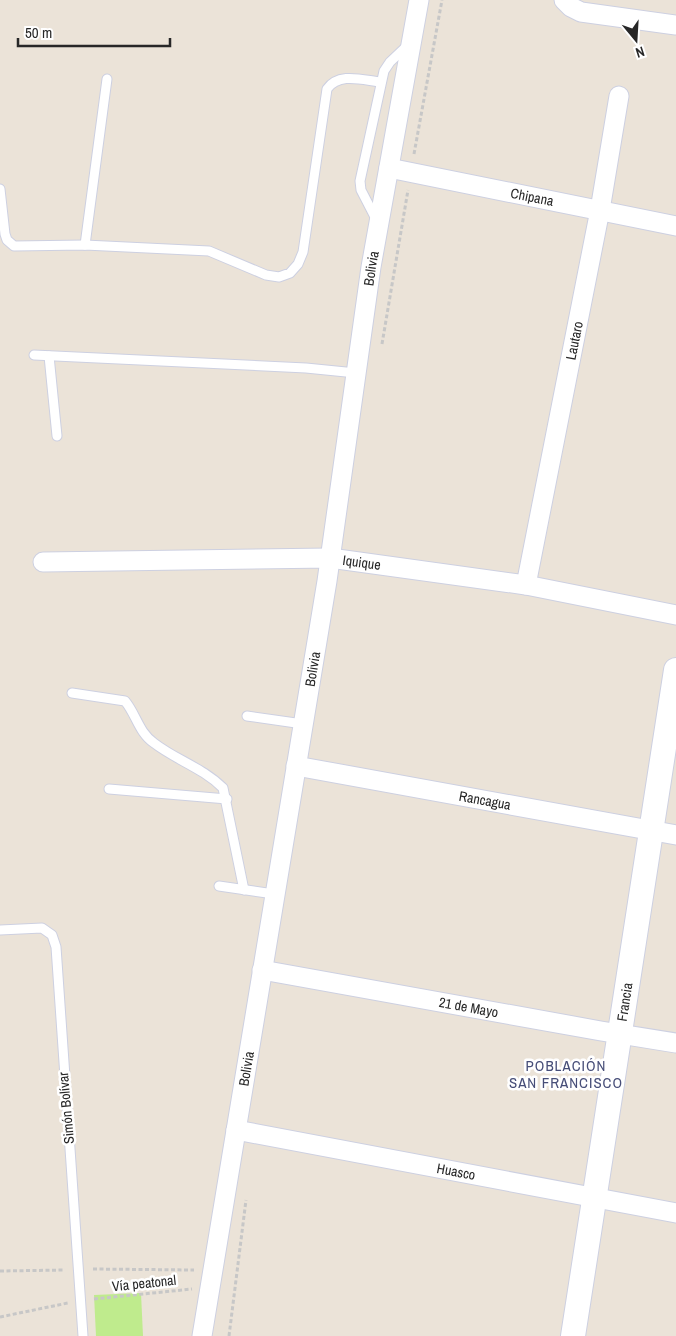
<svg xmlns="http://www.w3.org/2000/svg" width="676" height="1336" viewBox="0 0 676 1336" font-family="'Archivo Narrow',sans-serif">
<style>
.pitch{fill:#bfeb8d}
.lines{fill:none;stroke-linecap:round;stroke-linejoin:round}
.service-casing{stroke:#cdd0e1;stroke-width:11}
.minor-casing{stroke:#cdd0e1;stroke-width:21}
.tertiary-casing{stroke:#cdd0e1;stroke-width:26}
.path{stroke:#c7c7c7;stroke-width:3;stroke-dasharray:4 2.5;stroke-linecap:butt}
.service{stroke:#fff;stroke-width:9}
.minor{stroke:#fff;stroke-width:19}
.tertiary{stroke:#fff;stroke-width:24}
.labels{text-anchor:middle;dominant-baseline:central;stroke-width:5;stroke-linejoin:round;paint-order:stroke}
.street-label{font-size:14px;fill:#272727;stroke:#fff}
.neighbourhood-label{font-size:15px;letter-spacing:1px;fill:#474e78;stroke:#fff}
</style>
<rect width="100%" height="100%" fill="#ebe3d8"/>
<path class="pitch" d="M141,1293L143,1336H96L94,1295Z"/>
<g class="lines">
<defs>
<g id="service">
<path d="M0,189L5,234L7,240L14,246L85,245L209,251L266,275L279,277L290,273L298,264L303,252L327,89C339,72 362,80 381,82"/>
<path d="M376,219L361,190L360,181L384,71L390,62L408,45"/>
<path d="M85,245L107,79"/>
<path d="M34,355L306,368L356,373"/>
<path d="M49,356L57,436"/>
<path d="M72,693L125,701C136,714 139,733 154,743C176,760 203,768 223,788L244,890"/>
<path d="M247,716L303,724"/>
<path d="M109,789L227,799"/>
<path d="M219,886L274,894"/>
<path d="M0,930L42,928L52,935L56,947L83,1336"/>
</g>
<g id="minor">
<path d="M564,0L571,7L581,12L676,25"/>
<path id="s1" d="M389,168L676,226"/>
<path id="s2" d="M43,562L330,558L526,585L676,615"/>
<path id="s3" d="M526,585L600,210L619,96"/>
<path id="s4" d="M296,766L676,835"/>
<path id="s5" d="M262,970L601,1031L676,1043"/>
<path id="s6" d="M236,1130L676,1213"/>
<path id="s7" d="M202,1336L327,581L371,267L419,0"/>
</g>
<g id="tertiary">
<path id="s8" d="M573,1336L676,670"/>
</g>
</defs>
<use href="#service" class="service-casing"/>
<use href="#minor" class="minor-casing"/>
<use href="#tertiary" class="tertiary-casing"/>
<g class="path">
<path d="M414,154L442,0"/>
<path d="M382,344L408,190"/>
<path d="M93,1269L194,1270"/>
<path d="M0,1271L64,1270"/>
<path d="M94,1299L192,1289"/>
<path d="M0,1317L68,1303"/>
<path d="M229,1336L246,1200"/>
</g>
<use href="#service" class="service"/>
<use href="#minor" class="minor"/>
<use href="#tertiary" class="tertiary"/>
</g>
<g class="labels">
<g class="street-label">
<text stroke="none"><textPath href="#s1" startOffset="146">Chipana</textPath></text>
<text stroke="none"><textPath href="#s7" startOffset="1081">Bolivia</textPath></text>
<text stroke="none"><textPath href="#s3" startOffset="249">Lautaro</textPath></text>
<text stroke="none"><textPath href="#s2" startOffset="319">Iquique</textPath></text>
<text stroke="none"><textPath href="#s7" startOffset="676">Bolivia</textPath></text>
<text stroke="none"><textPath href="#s4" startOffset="192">Rancagua</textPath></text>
<text stroke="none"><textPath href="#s8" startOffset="338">Francia</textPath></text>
<text stroke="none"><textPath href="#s5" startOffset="210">21 de Mayo</textPath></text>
<text stroke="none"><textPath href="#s7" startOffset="271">Bolivia</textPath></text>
<text transform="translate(66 1108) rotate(-95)">Simón Bolívar</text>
<text stroke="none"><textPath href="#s6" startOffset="224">Huasco</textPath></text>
<text transform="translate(144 1283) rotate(-6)">Vía peatonal</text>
</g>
<g class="neighbourhood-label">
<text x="566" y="1065">POBLACIÓN<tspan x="566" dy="17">SAN FRANCISCO</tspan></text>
</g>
</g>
<g transform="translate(636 40) rotate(162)" stroke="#ffffff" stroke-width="4" paint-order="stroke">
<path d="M0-4L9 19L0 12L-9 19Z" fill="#272727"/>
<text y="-8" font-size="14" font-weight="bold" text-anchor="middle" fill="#272727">N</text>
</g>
<path d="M18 38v8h152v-8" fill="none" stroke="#272727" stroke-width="2.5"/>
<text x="25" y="38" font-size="15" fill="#272727" stroke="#ffffff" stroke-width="4" paint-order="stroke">50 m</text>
</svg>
